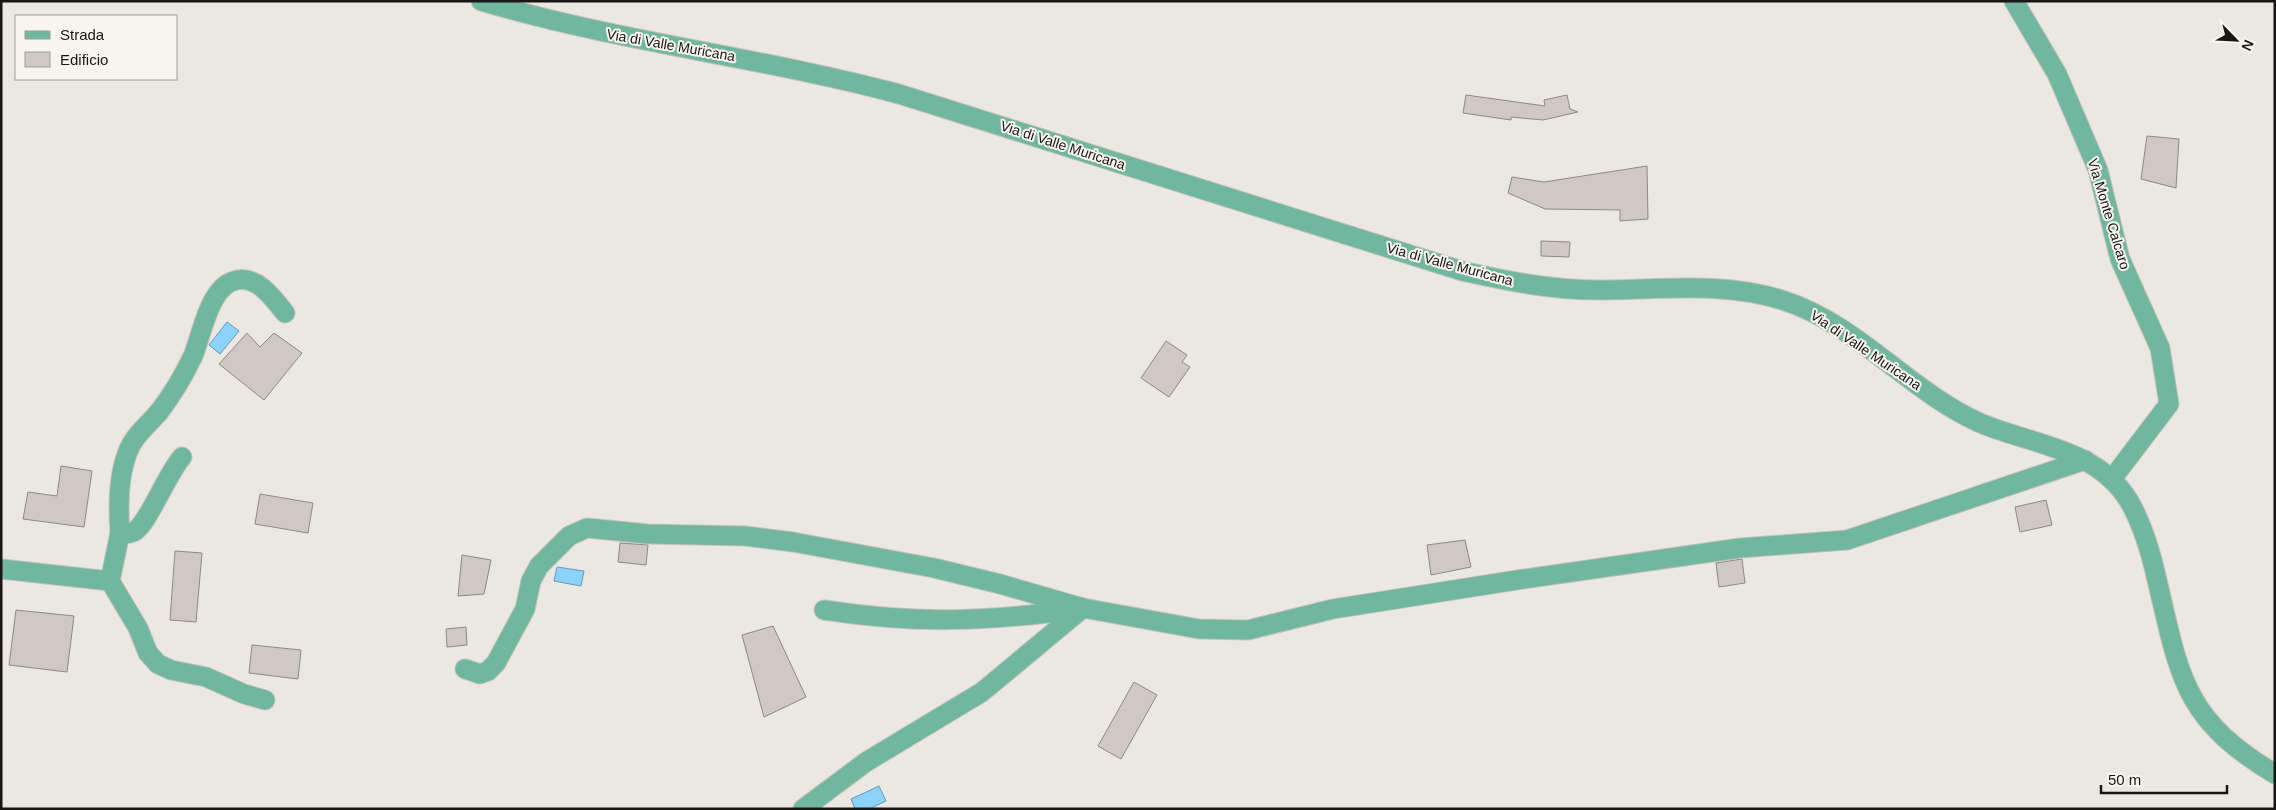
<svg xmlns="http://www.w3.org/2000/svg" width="2276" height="810" viewBox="0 0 2276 810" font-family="Arial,sans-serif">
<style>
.water{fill:#8bd2fc;stroke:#689ab7}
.building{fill:#cfc9c5;stroke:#8e8884}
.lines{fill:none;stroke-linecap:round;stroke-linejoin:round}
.minor-casing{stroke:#c5c2bc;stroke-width:21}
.minor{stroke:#70b7a0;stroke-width:19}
.labels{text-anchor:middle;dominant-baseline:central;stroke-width:4;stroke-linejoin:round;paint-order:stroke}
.street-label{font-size:14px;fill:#181715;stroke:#f8f4ee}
</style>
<rect width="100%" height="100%" fill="#ebe7e1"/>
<g class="water">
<path d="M227,322L239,331L220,354L209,345Z"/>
<path d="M557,567L584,571L581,586L554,581Z"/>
<path d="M879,786L886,801L869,809H855L851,799Z"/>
</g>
<g class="building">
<path d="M1466,95L1545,106L1544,100L1567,95L1570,109L1578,112L1543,120L1511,117V120L1463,113Z"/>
<path d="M2147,136L2179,139L2176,188L2141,179Z"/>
<path d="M1647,166L1648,219L1620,221V210L1545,209L1508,193L1512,177L1544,182Z"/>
<path d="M1541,241L1570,242L1569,257L1541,256Z"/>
<path d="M247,333L260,347L274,333L302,353L264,400L219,364Z"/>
<path d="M1166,341L1187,355L1182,362L1190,367L1169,397L1141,378Z"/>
<path d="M61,466L92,471L84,527L23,519L28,492L57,496Z"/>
<path d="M260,494L313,503L308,533L255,524Z"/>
<path d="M2046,500L2052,525L2020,532L2015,507Z"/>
<path d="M1465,540L1471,567L1431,575L1427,545Z"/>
<path d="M620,543L648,545L646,565L618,562Z"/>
<path d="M175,551L202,553L196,622L170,620Z"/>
<path d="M462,555L491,560L484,594L458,596Z"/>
<path d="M1742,559L1745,583L1719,587L1716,563Z"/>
<path d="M16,610L74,616L67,672L9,665Z"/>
<path d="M773,626L806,697L764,717L742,635Z"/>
<path d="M466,627L467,645L447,647L446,629Z"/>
<path d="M252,645L301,650L298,679L249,673Z"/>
<path d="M1134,682L1157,695L1121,759L1098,746Z"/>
</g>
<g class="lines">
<defs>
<g id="minor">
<path d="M481,1C618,42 761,57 899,94L1462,271C1507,281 1551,290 1598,290C1659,290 1722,281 1782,300C1856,323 1908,390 1978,422C2030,445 2096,447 2129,501C2143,525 2151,553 2157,580C2180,677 2183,719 2275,774"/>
<path d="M2014,1L2057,74L2098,170L2120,259L2160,348L2169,404L2112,479"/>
<path d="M120,533C118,507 118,478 127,454C133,436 148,425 159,412C172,395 184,375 193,356C202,335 209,285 237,280C258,276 274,299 285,313"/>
<path d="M1,569L110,581L138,628L148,653L158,664L171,670L206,677L244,694L265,700"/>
<path d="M110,581L120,533C125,534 130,534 135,531C148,523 167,474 182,457"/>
<path d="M824,610C916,624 986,622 1077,609"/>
<path d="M465,669L480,674L488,671L496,663L525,609L531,581L539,566L569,536L587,528L648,534L745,536L793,542L934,568L1000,584L1083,608"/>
<path d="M803,809L866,762L982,692L1083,608L1199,629L1248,630L1333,609L1517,580L1740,548L1847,540L2085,460"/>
</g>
</defs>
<use href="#minor" class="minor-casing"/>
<use href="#minor" class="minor"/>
</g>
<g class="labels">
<g class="street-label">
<text transform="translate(671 45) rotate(10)">Via di Valle Muricana</text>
<text transform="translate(1063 145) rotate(18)">Via di Valle Muricana</text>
<text transform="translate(2109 214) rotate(73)">Via Monte Calcaro</text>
<text transform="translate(1450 264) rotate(15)">Via di Valle Muricana</text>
<text transform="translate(1866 350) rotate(34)">Via di Valle Muricana</text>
</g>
</g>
<rect width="2276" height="810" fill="none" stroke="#181715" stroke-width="5"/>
<rect x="15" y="15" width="162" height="65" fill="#f8f4ee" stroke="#9e9c97"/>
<rect x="25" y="31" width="25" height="8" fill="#70b7a0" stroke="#9e9c97"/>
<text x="60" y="40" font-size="15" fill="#181715">Strada</text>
<rect x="25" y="52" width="25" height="15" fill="#cfc9c5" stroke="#9e9c97"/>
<text x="60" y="65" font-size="15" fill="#181715">Edificio</text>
<g transform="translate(2236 40) rotate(114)" stroke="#f8f4ee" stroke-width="4" paint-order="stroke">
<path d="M0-4L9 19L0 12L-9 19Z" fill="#181715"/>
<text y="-8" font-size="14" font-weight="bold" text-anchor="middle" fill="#181715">N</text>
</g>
<path d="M2101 785v8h126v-8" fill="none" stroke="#181715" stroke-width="2.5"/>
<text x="2108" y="785" font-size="15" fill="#181715" stroke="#f8f4ee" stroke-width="4" paint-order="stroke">50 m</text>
</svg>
